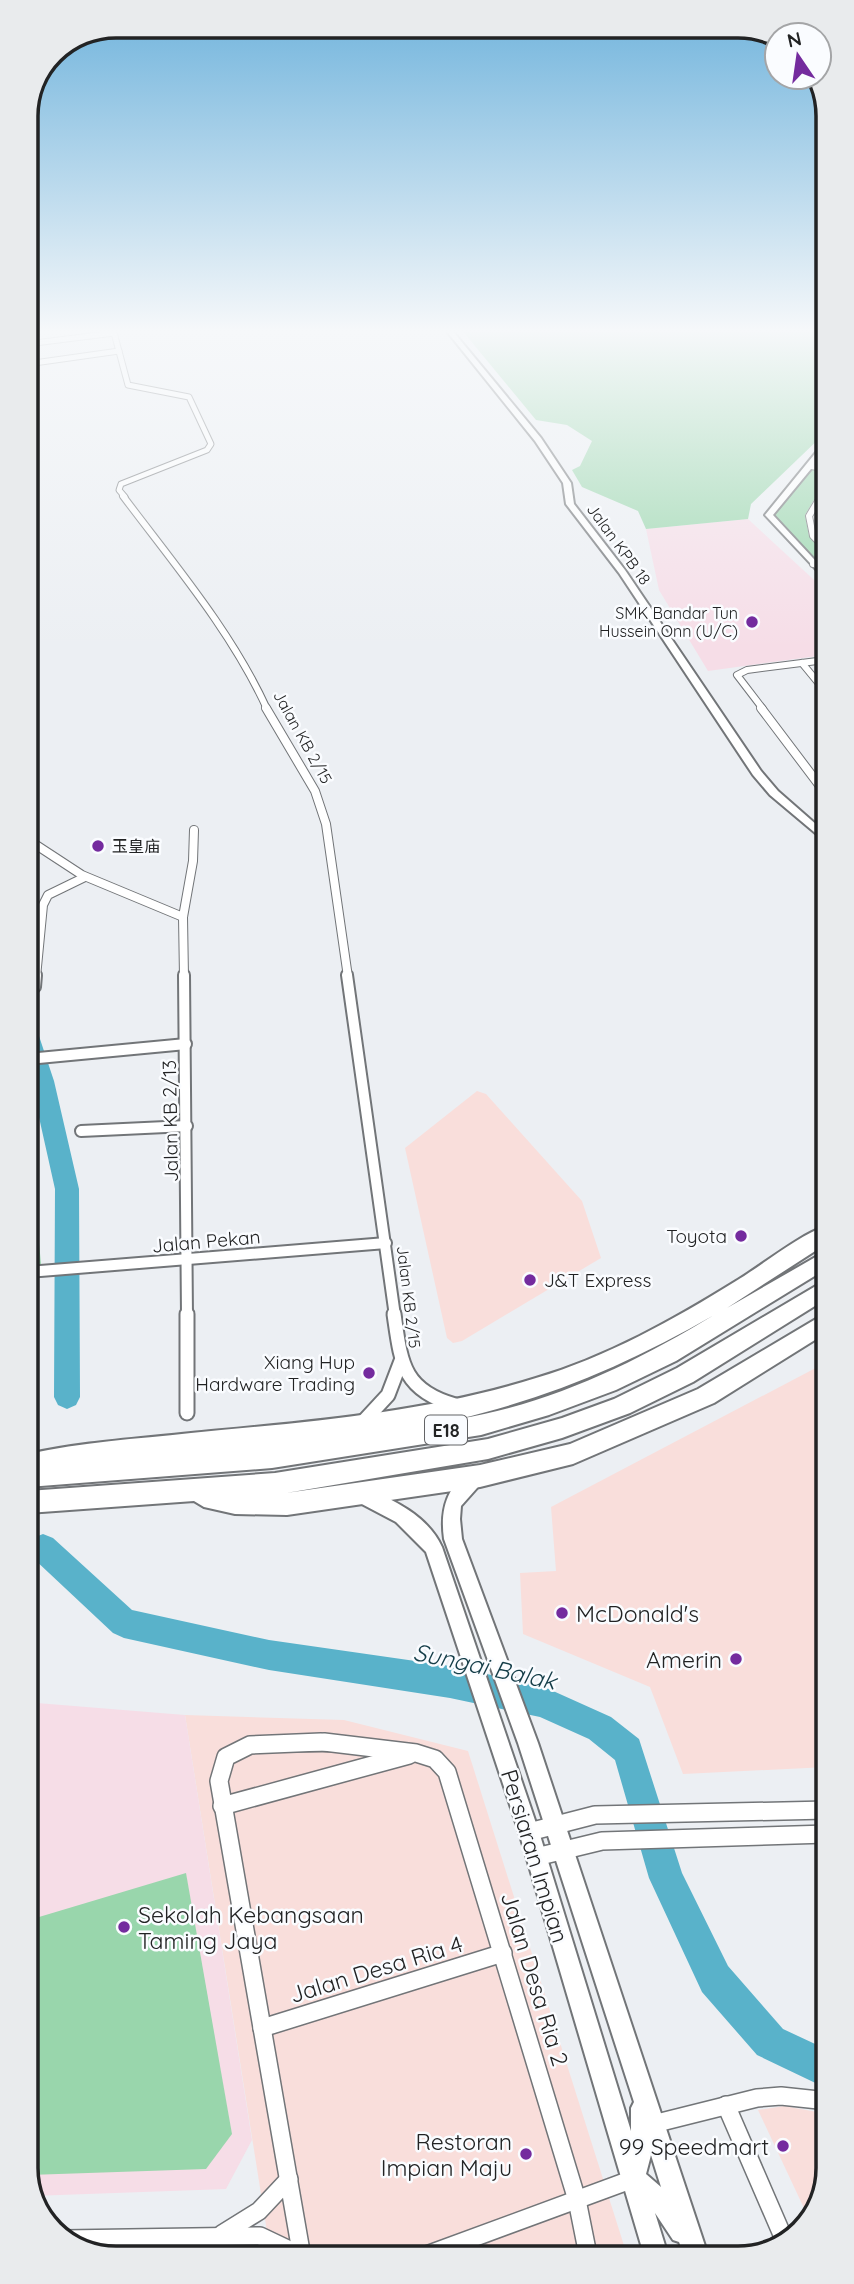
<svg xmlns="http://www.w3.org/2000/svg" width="854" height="2284" viewBox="0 0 854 2284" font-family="Quicksand,'Noto Sans SC',sans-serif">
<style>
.commercial{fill:#f9dedb}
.education{fill:#f6dde7}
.green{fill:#99d6ac}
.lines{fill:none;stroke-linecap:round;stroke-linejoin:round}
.river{fill:#59b2ca;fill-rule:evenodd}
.minor-far5-casing{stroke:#727578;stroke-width:7}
.minor-far4-casing{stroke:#727578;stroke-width:8}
.minor-far3-casing{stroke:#727578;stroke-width:10}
.minor-far2-casing{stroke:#727578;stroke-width:14}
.minor-far1-casing{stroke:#727578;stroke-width:17}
.minor-casing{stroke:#727578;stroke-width:20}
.tertiary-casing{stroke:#727578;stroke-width:4}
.motorway-casing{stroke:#727578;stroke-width:4}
.minor-far5{stroke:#fff;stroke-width:5}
.minor-far4{stroke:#fff;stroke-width:6}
.minor-far3{stroke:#fff;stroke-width:8}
.minor-far2{stroke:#fff;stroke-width:10}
.minor-far1{stroke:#fff;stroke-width:13}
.minor{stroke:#fff;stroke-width:17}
.tertiary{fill:#fff;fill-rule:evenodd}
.motorway{fill:#fff;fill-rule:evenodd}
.poi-dot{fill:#742b9e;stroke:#fafcff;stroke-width:2.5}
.labels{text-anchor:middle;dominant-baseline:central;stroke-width:5;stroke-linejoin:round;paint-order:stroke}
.far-street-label{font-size:16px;fill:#222324;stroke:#fafcff}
.far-poi-label{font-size:16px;fill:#222324;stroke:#fafcff;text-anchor:end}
.shield{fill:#fafcff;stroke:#636466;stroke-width:2}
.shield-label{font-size:18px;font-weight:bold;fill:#222324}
.street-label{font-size:19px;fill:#222324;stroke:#fafcff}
.poi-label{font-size:19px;fill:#222324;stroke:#fafcff;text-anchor:end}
.near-poi-label{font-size:23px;fill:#222324;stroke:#fafcff;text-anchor:end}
.near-street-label{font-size:23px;fill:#222324;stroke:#fafcff}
.near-water-label{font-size:24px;font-style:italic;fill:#143d48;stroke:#fafcff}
.rim{fill:none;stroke:#222324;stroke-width:3.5}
</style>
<rect width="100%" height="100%" fill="#eceff3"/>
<g class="commercial">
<path d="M477,1091L486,1094L582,1201L601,1258L462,1341L453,1343L447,1338L405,1148Z"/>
<path d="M827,1362V1767L683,1774L650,1687L523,1634L520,1573L556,1571L551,1507Z"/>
<path d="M185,1715L344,1720L468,1751L627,2255L271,2257Z"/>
<path d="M784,2106L828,2114V2168L810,2221L758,2110Z"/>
</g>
<g class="education">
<path d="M748,519L825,590V655L708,671L659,590L646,529Z"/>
<path d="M29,1688L37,1703L185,1715L252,2140L226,2189L32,2196L29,2191Z"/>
</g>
<g class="green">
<path d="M461,329H825V346L815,351L825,409V433L751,504L748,519L646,529L638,511L582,487L572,470L580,466L592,441L567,425L536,420Z"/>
<path d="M812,468L825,471V481L805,515L809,536L825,552V561L815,562L772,516Z"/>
<path d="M28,1171H32L41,1264L28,1265Z"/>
<path d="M186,1873L232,2134L206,2169L29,2175V1920Z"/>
</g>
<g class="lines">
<g class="river">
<path d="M28,1029L35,1031L39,1036L54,1081L79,1189L80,1397L76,1405L67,1409L58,1405L54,1397L55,1189L28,1068Z"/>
<path d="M43,1534L53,1538L132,1610L269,1640L450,1666L542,1686L611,1717L639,1739L682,1873L728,1966L783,2029L828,2050V2089L757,2055L702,1992L649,1878L615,1760L589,1739L540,1717L450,1698L269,1670L124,1638L113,1633L33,1558L28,1548L33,1538Z"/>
</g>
<defs>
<g id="minor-far5">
<path d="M113,329L128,385L189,397L211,444L207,450L121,484L119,490L125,497"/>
<path d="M27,344L114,333"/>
<path d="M27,364L119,351"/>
<path d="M809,466L825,469"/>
<path d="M820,497L825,489"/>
</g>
<g id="minor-far4">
<path d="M123,496C174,564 232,632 267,709"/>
<path d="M821,496L809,516L813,536L825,548"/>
<path d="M813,564L825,563"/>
<path d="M802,663L825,691"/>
<path d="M763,709L737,675L747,670L825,660"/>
</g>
<g id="minor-far3">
<path d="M266,708L315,791L326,824L348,977"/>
<path d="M761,708L826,794"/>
<path d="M27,839L82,875L183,917"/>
<path d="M36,977L43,905L48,895L85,877"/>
<path d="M184,977L183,917L193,861L194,830"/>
</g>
<g id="minor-far2">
<path d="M184,975L187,1316"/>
<path d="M347,975L395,1316"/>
<path d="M35,987L36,975"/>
<path d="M28,1059L186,1044"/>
<path d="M81,1131L187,1126"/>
<path d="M28,1272L386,1243"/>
</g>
<g id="minor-far1">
<path d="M187,1314V1413"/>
<path d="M394,1314C401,1362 402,1390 455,1405"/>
<path d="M363,1422L388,1395L401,1361"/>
<path d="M278,1744H339"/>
</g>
<g id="minor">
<path d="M324,1742L416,1753L435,1759L447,1772L577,2200L588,2255"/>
<path d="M222,1806L409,1755"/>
<path d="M529,1832L595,1815L827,1810"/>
<path d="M536,1857L602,1841L827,1834"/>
<path d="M262,2028L503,1953"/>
<path d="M726,2105L784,2239"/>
<path d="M653,2124L757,2098L781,2096L828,2101"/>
<path d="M222,2234L259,2211L289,2179"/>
<path d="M65,2239L260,2236L302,2256"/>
<path d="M424,2256L633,2179"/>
<path d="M302,2257L219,1781L226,1757L250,1745L321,1742"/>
</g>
<g id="tertiary">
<path d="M445,329H451L541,438L571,483L574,504L625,570L761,771L778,791L826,833V842L770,795L753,775L619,573L566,504L563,483L535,441Z"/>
<path d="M825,349V373L822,371L819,354Z"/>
<path d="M822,445H825V452L773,515L825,571V579L765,515Z"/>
<path d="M476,1471L482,1473L485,1479L461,1506L460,1519L462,1539L538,1743L708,2255H684L679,2242L673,2240L655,2213L668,2255H644L519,1832L426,1552L396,1522L358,1502L355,1496L358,1490L364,1488C393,1499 428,1516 442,1547L539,1832L631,2131V2108L634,2102L518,1743L444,1539C440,1511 446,1482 476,1471ZM651,2155L661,2187L646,2174Z"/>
</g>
<g id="motorway">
<path d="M826,1226V1244L727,1308L826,1251V1269L676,1361L616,1390L549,1415L481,1435L272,1468L28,1487V1454C82,1442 136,1439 191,1433C307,1422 424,1413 536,1378C607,1357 673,1320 736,1281C761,1266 799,1235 826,1226ZM714,1315C635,1363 550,1404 458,1419C549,1398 633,1362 714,1315Z"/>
<path d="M826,1280V1299L693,1382L630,1413L562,1438L488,1459L286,1493L480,1465L570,1444L698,1389L826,1313V1333L714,1403L573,1464L480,1487L287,1515L235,1514L204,1507L194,1501L28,1513V1491L275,1473L488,1439L562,1418L614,1399L677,1368Z"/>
</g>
</defs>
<use href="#minor-far5" class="minor-far5-casing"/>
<use href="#minor-far4" class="minor-far4-casing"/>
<use href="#minor-far3" class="minor-far3-casing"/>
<use href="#minor-far2" class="minor-far2-casing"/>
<use href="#minor-far1" class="minor-far1-casing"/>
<use href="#minor" class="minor-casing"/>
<use href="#tertiary" class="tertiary-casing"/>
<use href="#motorway" class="motorway-casing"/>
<use href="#minor-far5" class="minor-far5"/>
<use href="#minor-far4" class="minor-far4"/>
<use href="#minor-far3" class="minor-far3"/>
<use href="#minor-far2" class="minor-far2"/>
<use href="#minor-far1" class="minor-far1"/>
<use href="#minor" class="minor"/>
<use href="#tertiary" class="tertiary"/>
<use href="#motorway" class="motorway"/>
</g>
<linearGradient id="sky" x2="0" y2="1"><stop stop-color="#6fb3dc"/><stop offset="0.51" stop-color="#f6f8fa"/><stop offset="1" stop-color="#f6f8fa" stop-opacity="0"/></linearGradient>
<rect width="854" height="649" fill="url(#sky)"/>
<g class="poi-dot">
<circle cx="752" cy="622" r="7"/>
<circle cx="98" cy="846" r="7"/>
<circle cx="741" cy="1236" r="7"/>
<circle cx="530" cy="1280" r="7"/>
<circle cx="369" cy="1373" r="7"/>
<circle cx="562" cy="1613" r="7"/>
<circle cx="736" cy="1659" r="7"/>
<circle cx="124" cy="1927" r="7"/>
<circle cx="783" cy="2146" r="7"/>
<circle cx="526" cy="2154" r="7"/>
</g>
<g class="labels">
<g class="far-street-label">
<text transform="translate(619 544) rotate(54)">Jalan KPB 18</text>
<text transform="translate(303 737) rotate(61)">Jalan KB 2/15</text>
<text transform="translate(409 1297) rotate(83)">Jalan KB 2/15</text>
</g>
<g class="far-poi-label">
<text x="738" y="613">SMK Bandar Tun<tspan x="738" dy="18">Hussein Onn (U/C)</tspan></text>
<text x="112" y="846" text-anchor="start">玉皇庙</text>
</g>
<rect class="shield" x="425" y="1415.5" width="42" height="29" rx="5"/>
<g class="shield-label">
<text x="446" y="1430">E18</text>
</g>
<g class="street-label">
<text transform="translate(170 1121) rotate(-91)">Jalan KB 2/13</text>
<text transform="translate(206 1241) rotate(-5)">Jalan Pekan</text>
</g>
<g class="poi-label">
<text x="727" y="1236">Toyota</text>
<text x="544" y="1280" text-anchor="start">J&amp;T Express</text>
<text x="355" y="1362">Xiang Hup<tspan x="355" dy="22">Hardware Trading</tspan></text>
</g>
<g class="near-poi-label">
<text x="576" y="1613" text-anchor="start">McDonald's</text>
<text x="722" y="1659">Amerin</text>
<text x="138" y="1914" text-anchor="start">Sekolah Kebangsaan<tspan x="138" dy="26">Taming Jaya</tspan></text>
<text x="512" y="2141">Restoran<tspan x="512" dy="26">Impian Maju</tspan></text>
<text x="769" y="2146">99 Speedmart</text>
</g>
<g class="near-street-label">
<text transform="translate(535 1856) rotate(73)">Persiaran Impian</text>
<text transform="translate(376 1969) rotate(-17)">Jalan Desa Ria 4</text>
<text transform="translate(535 1979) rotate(73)">Jalan Desa Ria 2</text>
</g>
<g class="near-water-label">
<text transform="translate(485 1666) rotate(12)">Sungai Balak</text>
</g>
</g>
<path d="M0 0H854V2284H0ZM116 38H738A78 78 0 0 1 816 116V2168A78 78 0 0 1 738 2246H116A78 78 0 0 1 38 2168V116A78 78 0 0 1 116 38Z" fill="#e9ebed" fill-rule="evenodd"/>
<path class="rim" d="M116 38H738A78 78 0 0 1 816 116V2168A78 78 0 0 1 738 2246H116A78 78 0 0 1 38 2168V116A78 78 0 0 1 116 38Z"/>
<g transform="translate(798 56) rotate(347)"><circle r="33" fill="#fafcff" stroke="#a4a5a7" stroke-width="2"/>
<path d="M0-5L12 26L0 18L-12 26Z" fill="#742b9e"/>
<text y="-10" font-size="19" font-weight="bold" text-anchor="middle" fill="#222324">N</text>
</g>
</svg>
